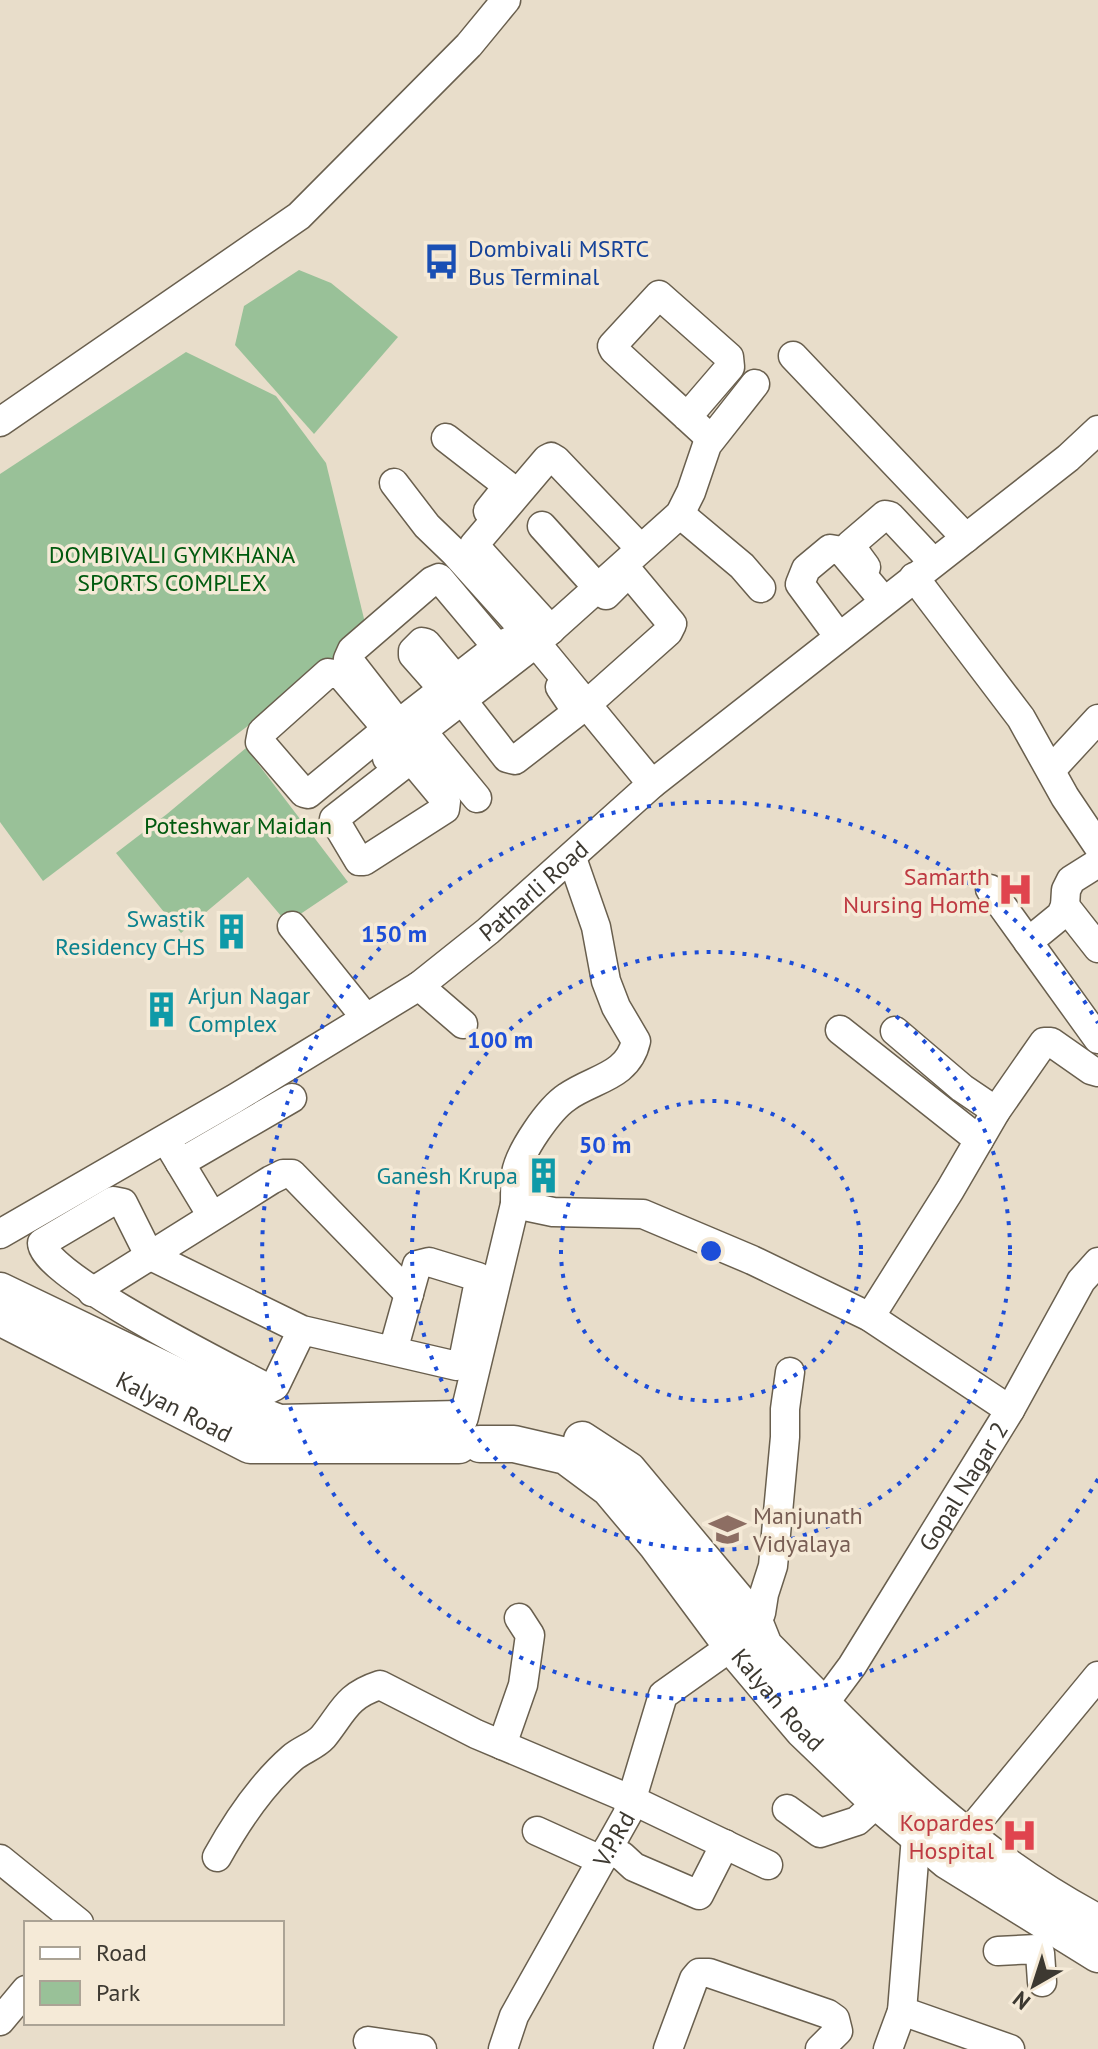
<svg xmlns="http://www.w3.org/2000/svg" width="1098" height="2049" viewBox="0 0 1098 2049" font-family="'PT Sans',sans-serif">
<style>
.green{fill:#99c198}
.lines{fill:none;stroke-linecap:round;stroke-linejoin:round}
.minor-casing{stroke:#695f4e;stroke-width:31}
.major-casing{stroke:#695f4e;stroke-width:39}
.minor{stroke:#fff;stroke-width:28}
.major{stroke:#fff;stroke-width:36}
.ring{fill:none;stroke:#1d4ed8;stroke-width:4;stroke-dasharray:4 8}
.labels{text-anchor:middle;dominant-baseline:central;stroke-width:7;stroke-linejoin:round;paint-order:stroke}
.transit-label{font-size:24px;fill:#164399;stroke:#f5ead7;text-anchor:start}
.park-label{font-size:24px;fill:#005a0e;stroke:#f5ead7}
.health-label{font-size:24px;fill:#be3a42;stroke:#f5ead7;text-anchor:end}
.street-label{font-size:24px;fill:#3d3931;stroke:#f5ead7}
.culture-label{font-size:24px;fill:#0d838f;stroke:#f5ead7;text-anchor:end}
.education-label{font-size:24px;fill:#785e54;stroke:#f5ead7;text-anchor:start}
.centre{fill:#1d4ed8;stroke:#f5ead7;stroke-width:4}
.ring-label{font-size:24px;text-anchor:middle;font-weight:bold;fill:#1d4ed8;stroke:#f5ead7;stroke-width:7;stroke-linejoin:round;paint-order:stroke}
</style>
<rect width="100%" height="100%" fill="#e8ddca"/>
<g class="green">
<path d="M299,270L331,283L398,337L314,434L235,345L244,306Z"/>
<path d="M186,352L276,396L326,463L368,635L43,881L0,822V474Z"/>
<path d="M246,748L348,882L287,923L248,877L181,933L116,853L167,814Z"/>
</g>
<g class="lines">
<defs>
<g id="minor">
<path d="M793,356L966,538"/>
<path d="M687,417L730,367L729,357L659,295L612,346L614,350C646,380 679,409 711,439"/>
<path d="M0,422L299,216L469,45L506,0"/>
<path d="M446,438L508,486L488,511"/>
<path d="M394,483L427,526L454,552L536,643L652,784"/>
<path d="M680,514L742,566L761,588"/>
<path d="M542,526L597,587"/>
<path d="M866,567L850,545L885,515L890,516L933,562"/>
<path d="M914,577L1021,718L1065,797L1098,846"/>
<path d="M551,630L474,545L547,459L551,457L556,460L640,548"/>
<path d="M839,637L800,584L806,569L830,549L842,551L884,601"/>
<path d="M497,647L439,578L432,581L352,650L348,659L394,718L402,721L497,647L510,641L536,643"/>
<path d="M443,689L413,655V651L422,642L426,643L456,679"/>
<path d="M462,700L507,758L515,760L577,712L560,687"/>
<path d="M586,705L668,632L672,624L632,576L624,577L606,595"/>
<path d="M387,729L308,794L304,793L260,742L262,732L328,673L341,675L387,729L401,747L446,801L445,809L364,861H359L334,819L411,759"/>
<path d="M422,731L477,798"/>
<path d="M387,758L536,643L680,514L691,492L707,445L755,384"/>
<path d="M1051,770L1098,719"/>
<path d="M990,889L1098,1039"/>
<path d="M1065,906L1098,948"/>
<path d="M292,926L365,1017"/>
<path d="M1028,942L1061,915L1065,906L1066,890L1071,880L1098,863"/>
<path d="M419,986L463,1024"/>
<path d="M840,1030L979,1140"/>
<path d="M895,1031L962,1088L996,1111"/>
<path d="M171,1148L212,1216"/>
<path d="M180,1163L292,1098"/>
<path d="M515,1204L553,1212L643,1214L752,1260L870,1317L1010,1410"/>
<path id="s1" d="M0,1234L234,1099L419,986L488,931L652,784L1068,458L1098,430"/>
<path d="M92,1292L271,1180L283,1174H292L409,1294"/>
<path d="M870,1317L950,1190L996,1111L1044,1042H1051L1091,1070L1098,1072"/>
<path d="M302,1330L275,1386L269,1389C234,1370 42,1275 42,1243L113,1201L123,1203L149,1255L302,1330L457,1366L463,1361L479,1281L478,1277L429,1262L417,1265L393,1351"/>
<path d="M464,1417L515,1204C515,1194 515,1183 516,1173C520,1151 549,1109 567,1097C594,1078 628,1077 636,1041L616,1007L606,981L596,927L572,858"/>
<path d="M754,1621L761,1613L764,1594L773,1566L785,1437V1409L790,1372"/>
<path id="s2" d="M823,1705L852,1666L902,1585L1010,1410L1081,1281L1098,1262"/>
<path d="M502,1745L523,1685L530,1635L519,1618"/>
<path d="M787,1809L820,1833L857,1821L878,1802"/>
<path d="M537,1831L601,1860"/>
<path d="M965,1837L1098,1676"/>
<path d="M607,1850L622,1856L634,1867L699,1895L725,1844"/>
<path d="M217,1857C237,1821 261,1785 292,1758C301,1750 315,1746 323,1737C344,1711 346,1696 380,1685L476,1734L632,1800L768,1865"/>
<path d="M0,1859L79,1923"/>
<path d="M998,1951L1037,1949L1040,1953L1042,1982"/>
<path d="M902,2011L1010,2049"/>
<path d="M0,2021L26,1990"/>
<path d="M368,2041L422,2049"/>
<path id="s3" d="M503,2049L514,2016L627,1815L663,1695L732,1646"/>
<path d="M668,2049L694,1979L699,1973H709L828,2014L835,2019L838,2031L820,2049"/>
<path d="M888,2049L902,2011L916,1836"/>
</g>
<g id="major">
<path d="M0,1291L256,1414L279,1423L459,1419"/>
<path id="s4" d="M0,1317L250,1445H459"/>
<path d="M582,1440L628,1470L754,1621L764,1646C868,1751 965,1853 1098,1923"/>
<path id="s5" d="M480,1444H514L566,1456L609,1488L657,1545L732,1646L803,1730L878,1802L948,1861L1098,1954"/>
</g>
</defs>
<use href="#minor" class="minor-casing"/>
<use href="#major" class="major-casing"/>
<use href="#minor" class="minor"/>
<use href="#major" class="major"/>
</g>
<g class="ring">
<circle cx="711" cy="1251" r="150"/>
<circle cx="711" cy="1251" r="299"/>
<path d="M1098 1479A449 449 0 1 1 1098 1023"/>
</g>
<defs>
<symbol id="bus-bare" viewBox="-9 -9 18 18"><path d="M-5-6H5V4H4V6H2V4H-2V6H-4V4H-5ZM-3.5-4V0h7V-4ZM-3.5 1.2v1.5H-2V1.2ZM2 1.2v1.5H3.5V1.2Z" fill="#1a4fb4" stroke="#f5ead7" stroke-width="2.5" paint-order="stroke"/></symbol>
<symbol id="hospital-bare" viewBox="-9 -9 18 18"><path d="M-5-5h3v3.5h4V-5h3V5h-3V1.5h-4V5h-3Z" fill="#e0444e" stroke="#f5ead7" stroke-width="2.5" paint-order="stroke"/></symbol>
<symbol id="building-bare" viewBox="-9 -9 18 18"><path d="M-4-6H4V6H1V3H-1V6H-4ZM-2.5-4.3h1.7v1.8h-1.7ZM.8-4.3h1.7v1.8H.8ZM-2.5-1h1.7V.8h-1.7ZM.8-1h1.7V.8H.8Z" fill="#0f9aa8" stroke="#f5ead7" stroke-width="2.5" paint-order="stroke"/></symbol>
<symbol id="school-bare" viewBox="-9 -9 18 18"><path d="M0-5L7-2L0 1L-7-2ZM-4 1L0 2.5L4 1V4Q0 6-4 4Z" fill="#8d6e63" stroke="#f5ead7" stroke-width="2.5" paint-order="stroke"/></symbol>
</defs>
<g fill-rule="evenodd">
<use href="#bus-bare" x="416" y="236" width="51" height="51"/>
<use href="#hospital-bare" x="990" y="864" width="51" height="51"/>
<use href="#building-bare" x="206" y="906" width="51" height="51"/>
<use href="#building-bare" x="136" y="984" width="51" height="51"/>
<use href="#building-bare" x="518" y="1150" width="51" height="51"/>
<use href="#school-bare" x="702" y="1504" width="51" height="51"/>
<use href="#hospital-bare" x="994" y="1810" width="51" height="51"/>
</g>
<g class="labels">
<g class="transit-label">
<text x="468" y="248">Dombivali MSRTC<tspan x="468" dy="28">Bus Terminal</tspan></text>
</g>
<g class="park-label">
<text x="172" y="554">DOMBIVALI GYMKHANA<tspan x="172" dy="28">SPORTS COMPLEX</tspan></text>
<text x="238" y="825">Poteshwar Maidan</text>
</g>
<g class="health-label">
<text x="990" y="876">Samarth<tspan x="990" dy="28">Nursing Home</tspan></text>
<text x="994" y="1822">Kopardes<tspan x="994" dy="28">Hospital</tspan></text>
</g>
<g class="street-label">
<text stroke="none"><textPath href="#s1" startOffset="636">Patharli Road</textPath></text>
<text stroke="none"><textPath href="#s4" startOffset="196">Kalyan Road</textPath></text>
<text stroke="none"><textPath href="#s2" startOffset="260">Gopal Nagar 2</textPath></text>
<text stroke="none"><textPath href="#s5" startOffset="412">Kalyan Road</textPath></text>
<text stroke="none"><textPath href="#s3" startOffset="238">V.P.Rd</textPath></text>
</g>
<g class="culture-label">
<text x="205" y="918">Swastik<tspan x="205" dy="28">Residency CHS</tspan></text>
<text x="188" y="995" text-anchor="start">Arjun Nagar<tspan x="188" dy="28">Complex</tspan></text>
<text x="518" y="1175">Ganesh Krupa</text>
</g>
<g class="education-label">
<text x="753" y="1515">Manjunath<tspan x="753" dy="28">Vidyalaya</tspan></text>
</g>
</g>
<circle cx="711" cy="1251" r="12" class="centre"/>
<g class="ring-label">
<text x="394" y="942">150 m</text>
<text x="500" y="1048">100 m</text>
<text x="605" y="1153">50 m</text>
</g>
<rect x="24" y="1921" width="260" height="104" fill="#f5ead7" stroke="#aba395" stroke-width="2"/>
<rect x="40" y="1947" width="40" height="12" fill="#ffffff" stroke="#aba395" stroke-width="2"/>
<text x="96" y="1961" font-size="24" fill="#3d3931">Road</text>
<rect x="40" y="1981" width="40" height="24" fill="#99c198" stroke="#aba395" stroke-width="2"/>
<text x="96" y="2001" font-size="24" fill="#3d3931">Park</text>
<g transform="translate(1034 1985) rotate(219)" stroke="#f5ead7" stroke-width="6" paint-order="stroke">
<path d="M0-6L14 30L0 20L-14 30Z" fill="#3d3931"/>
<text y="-12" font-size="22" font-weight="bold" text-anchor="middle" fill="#3d3931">N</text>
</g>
</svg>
